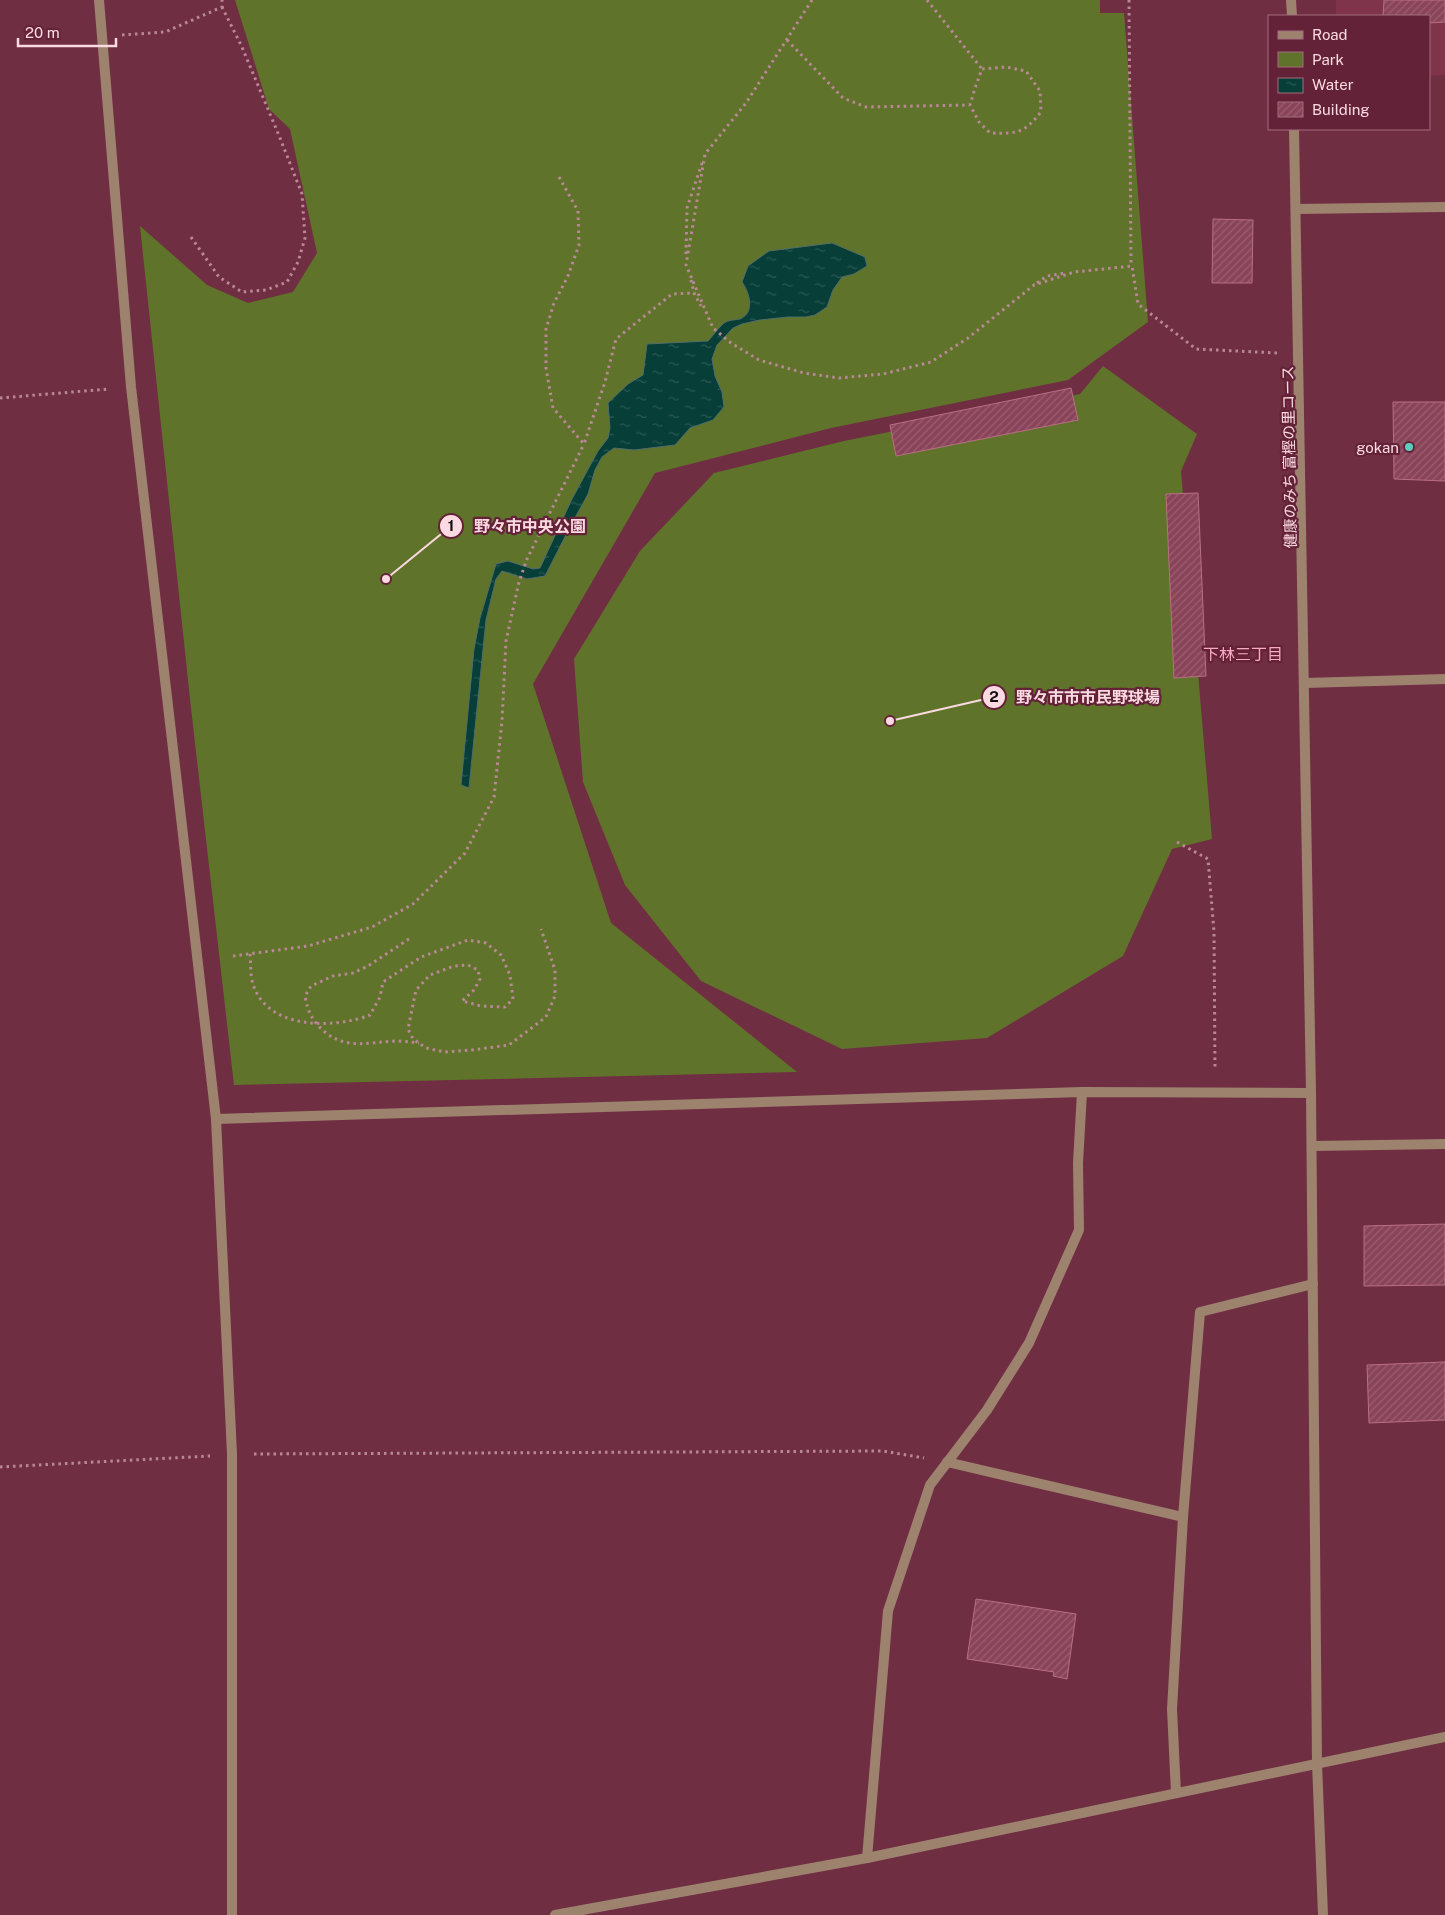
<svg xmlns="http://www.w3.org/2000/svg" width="1445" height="1915" viewBox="0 0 1445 1915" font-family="'Public Sans','Noto Sans JP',sans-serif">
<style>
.built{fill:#7f344c}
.park{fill:#60732a}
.water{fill:url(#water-ripples);stroke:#506d6a}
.building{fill:url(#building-hatch);stroke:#b96f84}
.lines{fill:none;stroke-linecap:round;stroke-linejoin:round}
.path{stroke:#b98896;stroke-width:3;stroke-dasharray:2.5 4;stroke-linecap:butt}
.minor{stroke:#9d836e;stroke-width:10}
.tertiary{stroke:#9d836e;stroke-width:10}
.poi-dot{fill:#5acebd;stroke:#642239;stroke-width:2}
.labels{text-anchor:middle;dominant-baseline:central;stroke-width:4.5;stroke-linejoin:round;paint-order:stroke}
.poi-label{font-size:15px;fill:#fcdae2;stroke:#642239;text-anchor:end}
.street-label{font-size:15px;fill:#fcdae2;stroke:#642239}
.neighbourhood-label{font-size:16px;fill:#faaac0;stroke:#642239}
.leader{fill:none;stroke:#fcdae2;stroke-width:2}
.callout-dot{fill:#fcdae2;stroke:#642239;stroke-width:2}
.mark-label{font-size:15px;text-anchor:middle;font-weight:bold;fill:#111}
.callout-label{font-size:16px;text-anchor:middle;font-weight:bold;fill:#fcdae2;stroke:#642239;stroke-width:4.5;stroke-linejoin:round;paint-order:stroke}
</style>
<defs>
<pattern id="water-ripples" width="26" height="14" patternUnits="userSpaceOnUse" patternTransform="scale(1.25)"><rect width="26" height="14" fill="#073e37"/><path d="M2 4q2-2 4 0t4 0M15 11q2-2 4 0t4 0" fill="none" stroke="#2c5954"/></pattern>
<pattern id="building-hatch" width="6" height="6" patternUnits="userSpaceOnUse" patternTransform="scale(1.25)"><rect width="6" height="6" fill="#8a4459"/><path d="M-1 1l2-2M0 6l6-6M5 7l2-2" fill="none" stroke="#9b5e71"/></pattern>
</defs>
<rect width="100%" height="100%" fill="#702e43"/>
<path class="built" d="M1336,0H1445V75L1429,76V16H1336Z"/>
<g class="park">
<path d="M235,0H1100V13H1124L1148,322L1068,380L831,428L655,473L533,684L611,923L797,1072L234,1085L190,699L140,226L207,285L248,303L293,292L317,253L290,129L269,109Z"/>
<path d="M1103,366L1197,434L1181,471L1212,839L1172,849L1123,956L987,1038L842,1049L701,981L625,885L583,782L574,659L640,551L714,473L844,441L1080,394Z"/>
</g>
<path class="water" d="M832,243L865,257L867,266L854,274L842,277L833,290L827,307L815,315L806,317H788L760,320L742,324L733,328L717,345L712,359L715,376L722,392L724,407L713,420L690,428L675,445L634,450L614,448L602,457L595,470L588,494L571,525L545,576L527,579L502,571L496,579L486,620L469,788L461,785L474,649L480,618L496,564L508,561L533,569L540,568L572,499L598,451L608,438L610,428L608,403L628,384L643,375L647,344L708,341C713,336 718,328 724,323C728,320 735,320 740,319C756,312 749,292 742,282L748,266L769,251Z"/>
<g class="building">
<path d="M1384,0H1445V22L1429,23V16H1383Z"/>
<path d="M1213,219L1253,220L1252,283H1212Z"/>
<path d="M1071,388L1078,420L896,456L890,425Z"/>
<path d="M1393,402H1445V481L1394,479Z"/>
<path d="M1198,493L1206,676L1174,678L1166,494Z"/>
<path d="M1445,1224V1285L1364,1286V1226Z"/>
<path d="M1445,1362V1420L1369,1423L1367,1365Z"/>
<path d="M976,1599L1076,1614L1067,1679L1053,1676L1054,1672L967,1659Z"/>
</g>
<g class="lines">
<g class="path">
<path d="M812,0L746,103L705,154L686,265L713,328L731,343L759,360L804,373L839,378L883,374L931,362L968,338L1034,285L1074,272L1132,266L1138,304L1196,349L1277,353"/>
<path d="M927,0L982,69"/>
<path d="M1129,0L1131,266"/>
<path d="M122,35L165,32L222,7V0"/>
<path d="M787,40L843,98L866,107L970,105L979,122L990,133C1018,134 1024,133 1041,112L1040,91L1026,71L1006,67L982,69L975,88L970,105"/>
<path d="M559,177L578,211L579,245L568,276L554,303L546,329V368L553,408L584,444L605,382L616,339L672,294L694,293"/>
<path d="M191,237L219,277L242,292L266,290L287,282L298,262L305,238L302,194L280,138L242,47L222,7"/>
<path d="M686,254L687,208L702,163"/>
<path d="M691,280L694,293L701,306"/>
<path d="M1037,283L1047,276L1065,273"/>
<path d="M0,398L109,389"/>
<path d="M1177,842L1208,859L1214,932L1215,1070"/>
<path d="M409,939L368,966L353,973L333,976L311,986L305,996C308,1012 312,1021 325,1032C347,1050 369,1042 396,1041C403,1041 411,1042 419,1043"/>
<path d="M250,954C251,963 250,976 253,984C267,1030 334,1029 370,1015L380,997L383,982L421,957L468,940L486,943L501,955L510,975L513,999L505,1007L481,1006L462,1001L474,990L480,979L478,970L468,965L454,966L430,975L416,990L408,1029L413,1039L426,1048L445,1052L472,1050L509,1045L546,1017L555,996V970L541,929"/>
<path d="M233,956L308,946L372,927L413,904L465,853L494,797L502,721L506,641L519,582L527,559L584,444"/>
<path d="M254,1454L883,1451L924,1458"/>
<path d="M0,1467L210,1456"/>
</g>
<g class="minor">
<path d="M99,0L131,387L216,1119L232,1454V1915"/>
<path d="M1296,209L1445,207"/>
<path d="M216,1119L1082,1092L1311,1093"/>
<path d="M1312,1146L1445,1144"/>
<path d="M947,1462L1183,1517L1200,1312L1313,1284"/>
<path d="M1176,1793L1172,1709L1183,1517"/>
<path d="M867,1858L888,1611L930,1485L987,1410L1029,1343L1079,1230L1078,1163L1082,1092"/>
<path d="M555,1915L867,1858L1445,1737"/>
</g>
<g class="tertiary">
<path d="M1291,0L1292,16"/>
<path d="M1294,129L1311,1093L1317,1763L1323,1915"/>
<path d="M1305,683L1445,679"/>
</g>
</g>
<circle class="poi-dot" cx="1409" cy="447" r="5"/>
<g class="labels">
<g class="poi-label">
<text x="1399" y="447">gokan</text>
</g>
<g class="street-label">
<text transform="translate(1289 457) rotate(-91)">健康のみち 富樫の里コース</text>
</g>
<g class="neighbourhood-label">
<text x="1243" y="654">下林三丁目</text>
</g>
</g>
<path class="leader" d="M386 579L451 526M890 721L994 697"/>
<g class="callout-dot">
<circle cx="386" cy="579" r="5"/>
<circle cx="890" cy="721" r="5"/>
<circle cx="451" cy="526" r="12"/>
<circle cx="994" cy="697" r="12"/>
</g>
<g class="mark-label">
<text x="451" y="531">1</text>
<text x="994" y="702">2</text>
</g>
<g class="callout-label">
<text x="530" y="532">野々市中央公園</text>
<text x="1088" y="703">野々市市市民野球場</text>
</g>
<rect x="1268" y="15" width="162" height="115" fill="#642239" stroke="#a16c7d"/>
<rect x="1278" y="31" width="25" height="8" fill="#9d836e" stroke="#a16c7d"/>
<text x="1312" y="40" font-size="15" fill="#fcdae2">Road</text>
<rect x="1278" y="52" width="25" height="15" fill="#60732a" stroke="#a16c7d"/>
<text x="1312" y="65" font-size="15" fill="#fcdae2">Park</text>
<rect x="1278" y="78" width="25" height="15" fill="url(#water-ripples)" stroke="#a16c7d"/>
<text x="1312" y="90" font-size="15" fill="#fcdae2">Water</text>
<rect x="1278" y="102" width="25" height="15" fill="url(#building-hatch)" stroke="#a16c7d"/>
<text x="1312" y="115" font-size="15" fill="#fcdae2">Building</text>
<path d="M18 38v8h98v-8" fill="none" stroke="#fcdae2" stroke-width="2.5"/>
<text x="25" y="38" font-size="15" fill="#fcdae2" stroke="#642239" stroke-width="4" paint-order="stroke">20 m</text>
</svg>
